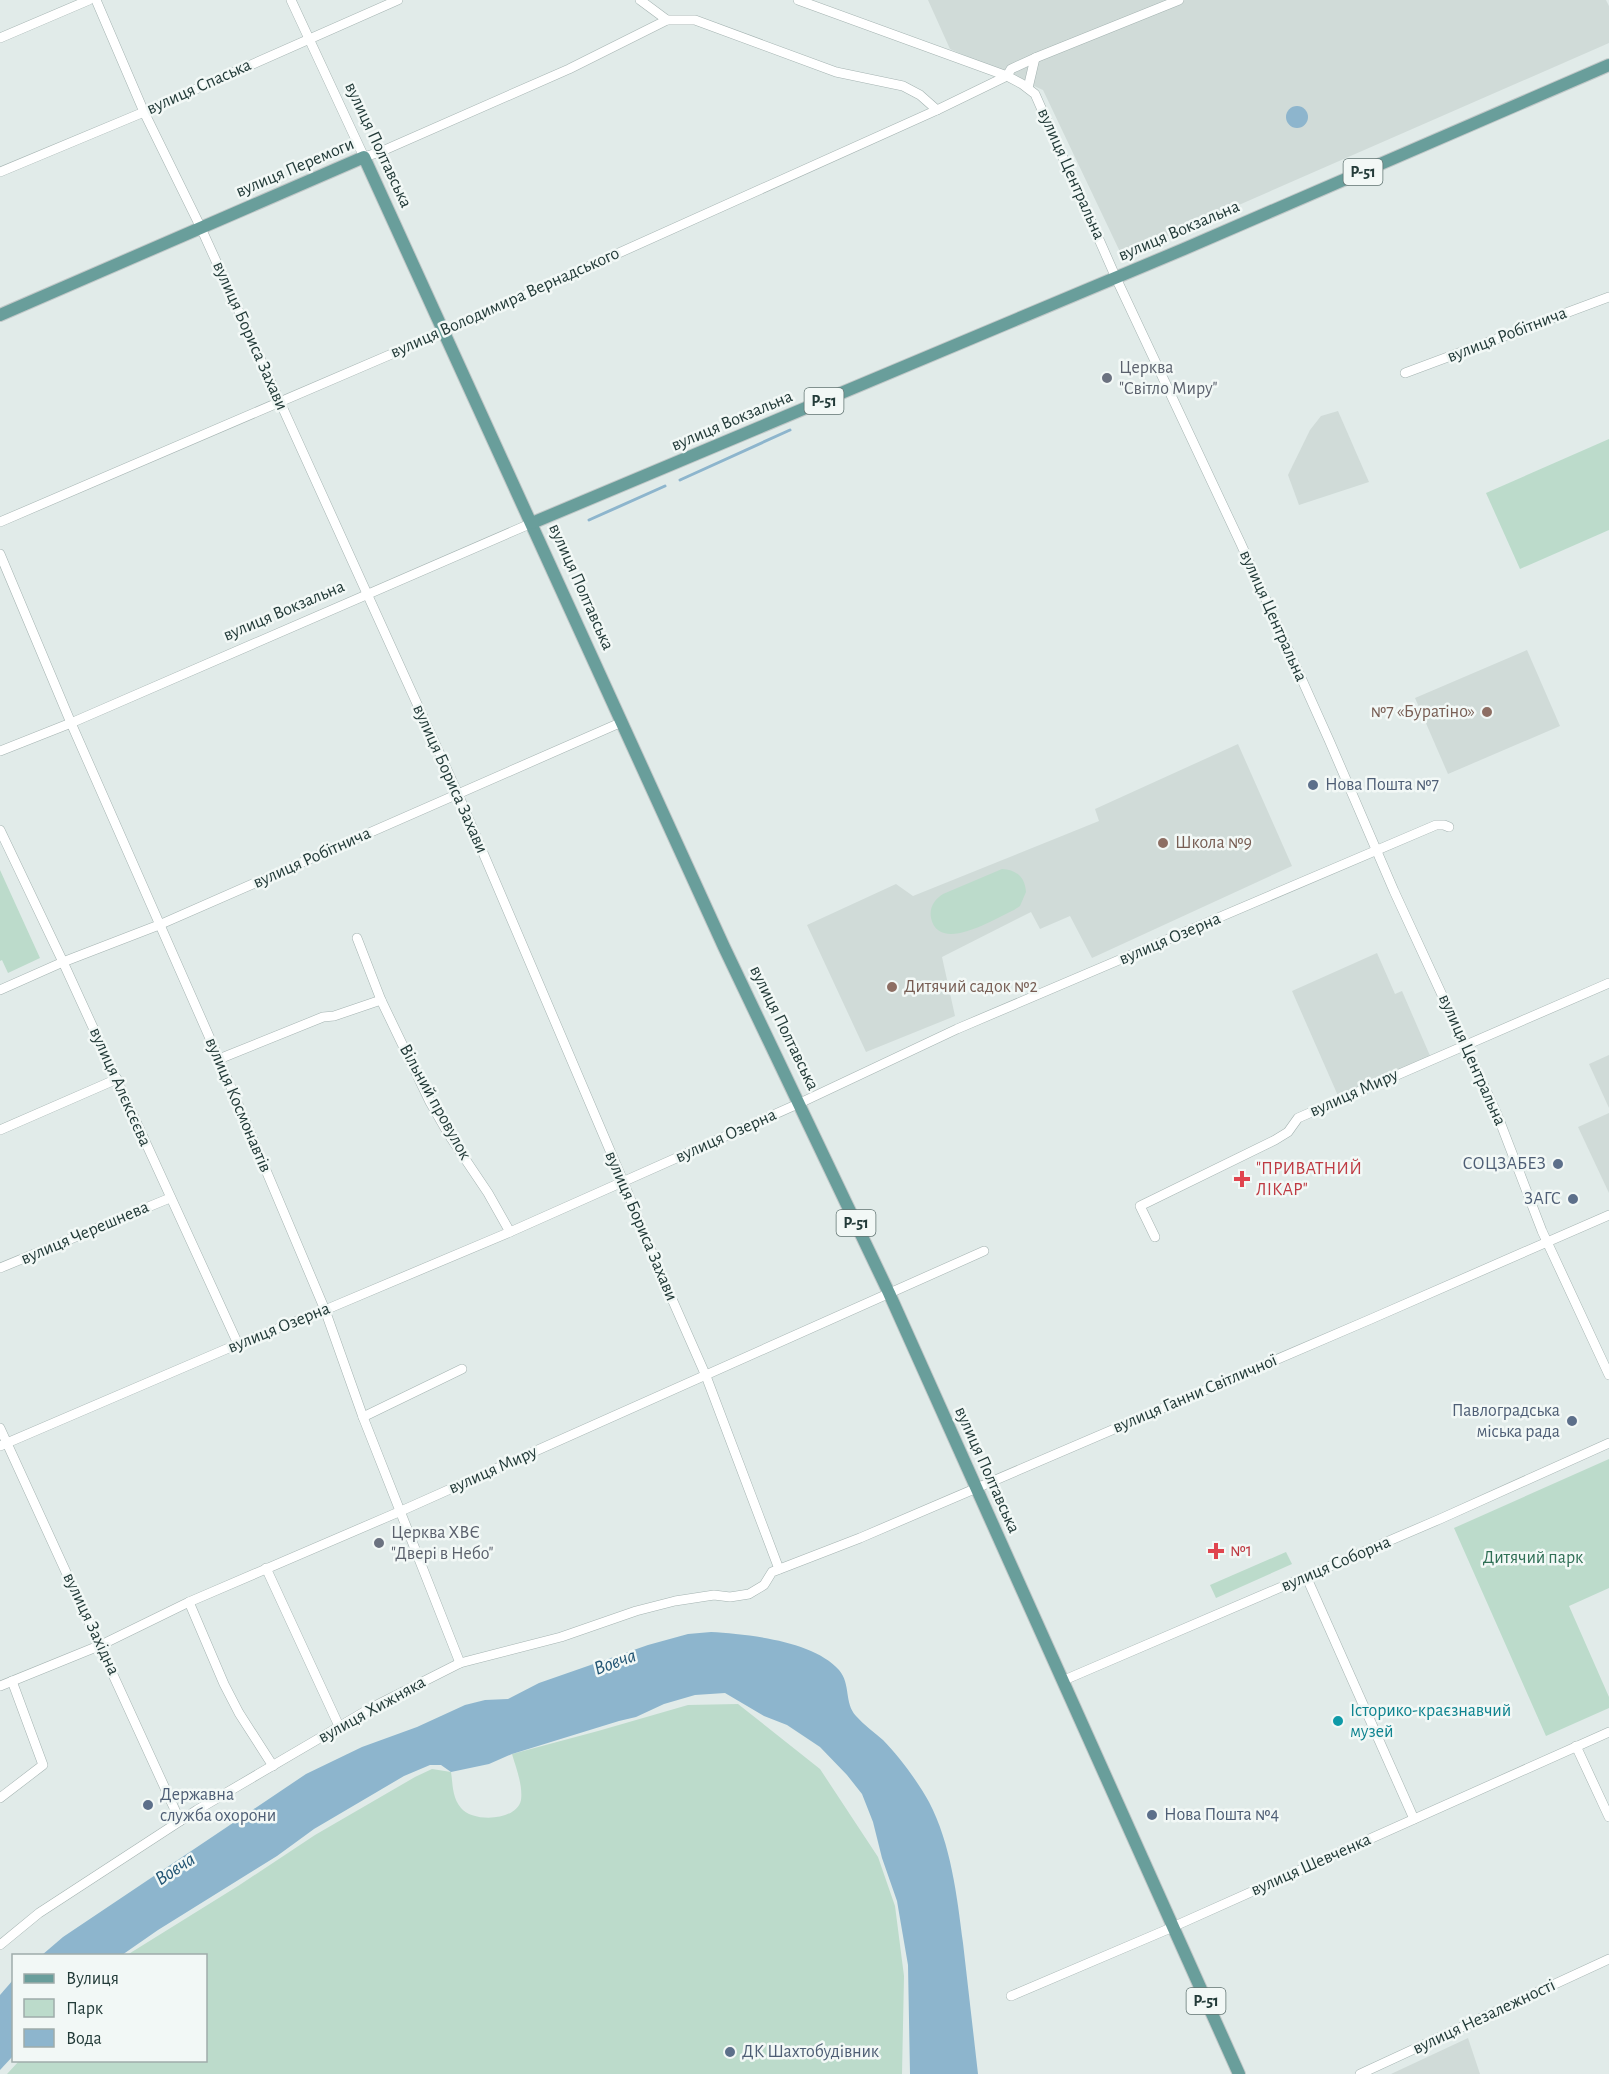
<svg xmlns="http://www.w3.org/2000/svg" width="1609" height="2074" viewBox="0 0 1609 2074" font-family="'Alegreya Sans',sans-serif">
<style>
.built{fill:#d0dbd8}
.green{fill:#bcdbcb}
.water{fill:#8db5cd}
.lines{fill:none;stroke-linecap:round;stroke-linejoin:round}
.stream{stroke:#8db5cd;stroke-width:3}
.minor-casing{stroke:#a4b3b1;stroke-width:10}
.major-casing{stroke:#c1c8c8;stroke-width:14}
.minor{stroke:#fff;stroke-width:9}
.major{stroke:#699e9b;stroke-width:12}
.worship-dot{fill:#6b7280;stroke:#f2f8f6;stroke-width:2}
.education-dot{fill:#8d6e63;stroke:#f2f8f6;stroke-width:2}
.service-dot{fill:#5c6f8a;stroke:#f2f8f6;stroke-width:2}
.health-dot{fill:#e0444e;stroke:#f2f8f6;stroke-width:2}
.culture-dot{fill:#0f9aa8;stroke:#f2f8f6;stroke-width:2}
.labels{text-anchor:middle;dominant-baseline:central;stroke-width:5;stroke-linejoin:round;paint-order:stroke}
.shield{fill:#f2f8f6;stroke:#617472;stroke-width:1.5}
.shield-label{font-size:16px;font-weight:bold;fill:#233b39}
.street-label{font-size:18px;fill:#233b39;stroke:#f2f8f6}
.worship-label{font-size:18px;fill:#5b616d;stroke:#f2f8f6;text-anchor:start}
.education-label{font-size:18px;fill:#785e54;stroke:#f2f8f6;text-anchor:start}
.service-label{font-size:18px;fill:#4e5e75;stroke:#f2f8f6;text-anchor:start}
.health-label{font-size:18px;fill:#be3a42;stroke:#f2f8f6;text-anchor:start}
.park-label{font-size:18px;fill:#2f6f55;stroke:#f2f8f6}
.culture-label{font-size:18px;fill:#0d838f;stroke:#f2f8f6;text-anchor:start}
.water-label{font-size:20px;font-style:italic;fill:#215473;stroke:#f2f8f6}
</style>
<rect width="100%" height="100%" fill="#e1ebe9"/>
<g class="built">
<path d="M928,0H1606L1609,6V43L1122,256L1043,90L950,49Z"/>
<path d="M1338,411L1369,482L1299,505L1288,475L1310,430L1321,416Z"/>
<path d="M1527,650L1560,726L1448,774L1415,698Z"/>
<path d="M1238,744L1292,866L1092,958L1070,916L1040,929L1031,912L942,957L955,1016L866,1052L807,925L896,884L913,896L1099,821L1095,809Z"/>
<path d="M1377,953L1395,994L1402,991L1431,1058L1339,1098L1292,991Z"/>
<path d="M1609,1055V1108L1589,1064Z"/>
<path d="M1609,1113V1193L1578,1127Z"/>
<path d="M1468,2038L1480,2074H1391Z"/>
</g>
<g class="green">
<path d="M1609,439V530L1520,569L1486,493Z"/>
<path d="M1002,869C1017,870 1025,877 1026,892L1020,906L1014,910C994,919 939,954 931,918C929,907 935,899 943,894Z"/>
<path d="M0,870L40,958L8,973L2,960L0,961Z"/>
<path d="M1609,1459V1588L1569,1606L1609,1697V1708L1546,1736L1454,1528Z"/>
<path d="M1286,1552L1292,1564L1216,1598L1210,1585Z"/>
<path d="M738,1704L820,1769L878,1857L895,1906L904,1976L902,2074H7L19,2061L206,2060V1956L127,1955L238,1886L315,1835L415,1777L432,1769L451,1772C453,1785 452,1797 461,1808C473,1823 517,1821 521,1800C523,1785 516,1768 512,1754L598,1731L688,1705Z"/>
</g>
<g class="water">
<circle cx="1297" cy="117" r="11"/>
<path d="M711,1632C748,1634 814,1641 839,1670C851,1684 844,1703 856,1716C864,1725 874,1732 883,1740C899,1756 918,1782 929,1802C951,1844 957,1896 963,1943C968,1987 973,2030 978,2074H910L908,1965L897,1901L882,1858L873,1822L862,1794L847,1775L820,1747L787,1725L764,1716L725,1693L695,1695L664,1704L636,1717L619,1721L512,1754L489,1764L451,1772L441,1765H430L404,1776L314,1829L277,1856L158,1930L122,1955H42L63,1937L306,1774L362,1747L417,1727L465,1705L485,1700L508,1699L539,1683L648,1645L688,1634Z"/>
<path d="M13,1980V2056L0,2070V1995Z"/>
</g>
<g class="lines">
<g class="stream">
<path d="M680,480L790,430"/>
<path d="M589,520L665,486"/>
</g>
<defs>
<g id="minor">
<path d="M96,0L144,112L201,228L458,794L623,1181L657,1265L706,1376L779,1569"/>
<path d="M291,0L364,157L380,152L569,69L667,20"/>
<path d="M640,0L667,20H695L836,72L903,86L920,95L937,110"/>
<path d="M798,0L1007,76L1022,84L1035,94L1116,278L1241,544L1329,740L1394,891L1497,1114L1542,1231L1609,1375"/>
<path d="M0,38L89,0"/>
<path d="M1028,88L1035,58"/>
<path d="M0,172L144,112L398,0"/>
<path d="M1405,373L1609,297"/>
<path d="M0,522L443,332L937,110L1007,76L1011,69L1035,58L1179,0"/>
<path d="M0,554L71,723L219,1059L325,1310L363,1417L460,1663"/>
<path d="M0,751L71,723L532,523"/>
<path d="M0,830L63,962L238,1344"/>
<path d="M357,938L381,1000L430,1102L449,1135L488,1193L510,1232"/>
<path d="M0,990L63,962L159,925L622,722"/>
<path d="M219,1059L323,1017L334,1016L381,1000"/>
<path d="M0,1130L117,1079"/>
<path d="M1155,1237L1140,1206L1275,1140L1288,1132L1298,1118L1609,983"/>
<path d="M0,1268L170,1198"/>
<path d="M363,1417L462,1369"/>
<path d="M0,1428L180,1821"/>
<path d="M0,1446L238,1344L325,1310L510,1232L800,1103L957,1029L1436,825H1444L1449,827"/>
<path d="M266,1568L339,1726"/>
<path d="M1306,1576L1414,1819"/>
<path d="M189,1602L224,1684L239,1713L273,1766"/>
<path d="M1062,1681L1440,1519L1609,1443"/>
<path d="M0,1686L101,1645L189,1602L401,1511L984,1251"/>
<path d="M1576,1746L1609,1817"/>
<path d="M0,1798L43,1765L12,1681"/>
<path d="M0,1945L39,1913L197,1810L371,1708L460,1663L561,1637L636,1611L675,1601L714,1595L730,1597L749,1594L764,1585L772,1572L860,1538L1371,1319L1609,1215"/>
<path d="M1011,1996L1166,1930L1609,1732"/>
<path d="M1360,2074L1609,1959"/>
</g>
<g id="major">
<path d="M0,315L364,157L724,947L889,1293L1239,2074"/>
<path d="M532,523L1184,249L1609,65"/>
</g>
</defs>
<use href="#minor" class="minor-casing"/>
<use href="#major" class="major-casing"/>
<use href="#minor" class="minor"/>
<use href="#major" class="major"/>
</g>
<g class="worship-dot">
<circle cx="1107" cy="378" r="6"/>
<circle cx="379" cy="1543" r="6"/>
</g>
<g class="education-dot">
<circle cx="1487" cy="712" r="6"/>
<circle cx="1163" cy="843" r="6"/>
<circle cx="892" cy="987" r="6"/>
</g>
<g class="service-dot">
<circle cx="1313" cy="785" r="6"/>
<circle cx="1558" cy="1164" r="6"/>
<circle cx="1573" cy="1199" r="6"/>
<circle cx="1572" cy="1421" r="6"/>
<circle cx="148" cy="1805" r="6"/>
<circle cx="1152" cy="1815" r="6"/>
<circle cx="730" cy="2052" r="6"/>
</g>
<g class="health-dot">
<path d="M1239 1170h6v6h6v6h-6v6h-6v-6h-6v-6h6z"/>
<path d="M1213 1542h6v6h6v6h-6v6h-6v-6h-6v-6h6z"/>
</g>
<circle class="culture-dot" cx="1338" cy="1721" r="6"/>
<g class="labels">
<g class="shield">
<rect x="1343.5" y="159" width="39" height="26" rx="4.5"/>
<rect x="804.5" y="388" width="39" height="26" rx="4.5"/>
<rect x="836.5" y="1210" width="39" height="26" rx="4.5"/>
<rect x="1186.5" y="1988" width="39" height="26" rx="4.5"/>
</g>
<g class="shield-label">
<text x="1363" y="172">Р-51</text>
<text x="824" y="401">Р-51</text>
<text x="856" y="1223">Р-51</text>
<text x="1206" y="2001">Р-51</text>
</g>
<g class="street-label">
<text transform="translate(199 87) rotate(-24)">вулиця Спаська</text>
<text transform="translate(378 145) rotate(65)">вулиця Полтавська</text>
<text transform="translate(295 168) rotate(-23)">вулиця Перемоги</text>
<text transform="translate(1071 174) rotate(66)">вулиця Центральна</text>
<text transform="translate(1179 231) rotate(-23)">вулиця Вокзальна</text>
<text transform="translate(505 303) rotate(-24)">вулиця Володимира Вернадського</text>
<text transform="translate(1507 335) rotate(-21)">вулиця Робітнича</text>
<text transform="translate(250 336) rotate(66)">вулиця Бориса Захави</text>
<text transform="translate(732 421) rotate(-23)">вулиця Вокзальна</text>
<text transform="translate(581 587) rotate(66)">вулиця Полтавська</text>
<text transform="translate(284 611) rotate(-23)">вулиця Вокзальна</text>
<text transform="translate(1273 616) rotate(66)">вулиця Центральна</text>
<text transform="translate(450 779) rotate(66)">вулиця Бориса Захави</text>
<text transform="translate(312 858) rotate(-24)">вулиця Робітнича</text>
<text transform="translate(1170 939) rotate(-23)">вулиця Озерна</text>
<text transform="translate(784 1028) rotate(64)">вулиця Полтавська</text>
<text transform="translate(1472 1060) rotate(66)">вулиця Центральна</text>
<text transform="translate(120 1087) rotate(66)">вулиця Алєксєєва</text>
<text transform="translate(1354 1093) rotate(-24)">вулиця Миру</text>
<text transform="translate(435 1102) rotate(61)">Вільний провулок</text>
<text transform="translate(238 1105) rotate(67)">вулиця Космонавтів</text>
<text transform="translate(726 1136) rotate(-24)">вулиця Озерна</text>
<text transform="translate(641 1226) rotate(67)">вулиця Бориса Захави</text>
<text transform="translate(85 1233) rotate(-23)">вулиця Черешнева</text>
<text transform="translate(279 1328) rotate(-22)">вулиця Озерна</text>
<text transform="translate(1195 1394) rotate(-23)">вулиця Ганни Світличної</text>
<text transform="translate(493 1470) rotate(-24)">вулиця Миру</text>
<text transform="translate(987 1470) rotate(66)">вулиця Полтавська</text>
<text transform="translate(1336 1564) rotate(-23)">вулиця Соборна</text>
<text transform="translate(91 1624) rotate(65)">вулиця Західна</text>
<text transform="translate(372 1710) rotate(-29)">вулиця Хижняка</text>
<text transform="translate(1311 1865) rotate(-24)">вулиця Шевченка</text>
<text transform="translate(1484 2017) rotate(-25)">вулиця Незалежності</text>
</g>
<g class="worship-label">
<text x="1119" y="368">Церква<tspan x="1119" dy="21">"Світло Миру"</tspan></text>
<text x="391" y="1533">Церква ХВЄ<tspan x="391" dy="21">"Двері в Небо"</tspan></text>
</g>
<g class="education-label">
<text x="1475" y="712" text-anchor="end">№7 «Буратіно»</text>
<text x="1175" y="843">Школа №9</text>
<text x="904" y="987">Дитячий садок №2</text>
</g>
<g class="service-label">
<text x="1325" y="785">Нова Пошта №7</text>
<text x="1546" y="1164" text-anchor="end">СОЦЗАБЕЗ</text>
<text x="1561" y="1199" text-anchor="end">ЗАГС</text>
<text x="1560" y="1411" text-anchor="end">Павлоградська<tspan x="1560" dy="21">міська рада</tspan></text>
<text x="160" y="1795">Державна<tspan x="160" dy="21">служба охорони</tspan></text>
<text x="1164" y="1815">Нова Пошта №4</text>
<text x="742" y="2052">ДК Шахтобудівник</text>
</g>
<g class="health-label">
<text x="1256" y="1169">"ПРИВАТНИЙ<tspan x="1256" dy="21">ЛІКАР"</tspan></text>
<text x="1230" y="1551">№1</text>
</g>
<g class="park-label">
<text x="1533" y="1558">Дитячий парк</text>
</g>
<g class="culture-label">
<text x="1350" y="1711">Історико-краєзнавчий<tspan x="1350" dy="21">музей</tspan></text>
</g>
<g class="water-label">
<text transform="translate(615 1662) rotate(-20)">Вовча</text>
<text transform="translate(175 1869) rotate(-33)">Вовча</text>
</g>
</g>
<rect x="12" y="1954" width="195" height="108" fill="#f2f8f6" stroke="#9facaa" stroke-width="1.5"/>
<rect x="24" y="1974" width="30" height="9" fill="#699e9b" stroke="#9facaa" stroke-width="1.5"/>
<text x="66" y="1984" font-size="18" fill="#233b39">Вулиця</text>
<rect x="24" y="1999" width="30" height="18" fill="#bcdbcb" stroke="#9facaa" stroke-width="1.5"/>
<text x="66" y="2014" font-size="18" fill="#233b39">Парк</text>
<rect x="24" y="2029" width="30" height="18" fill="#8db5cd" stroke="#9facaa" stroke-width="1.5"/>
<text x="66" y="2044" font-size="18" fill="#233b39">Вода</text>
</svg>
